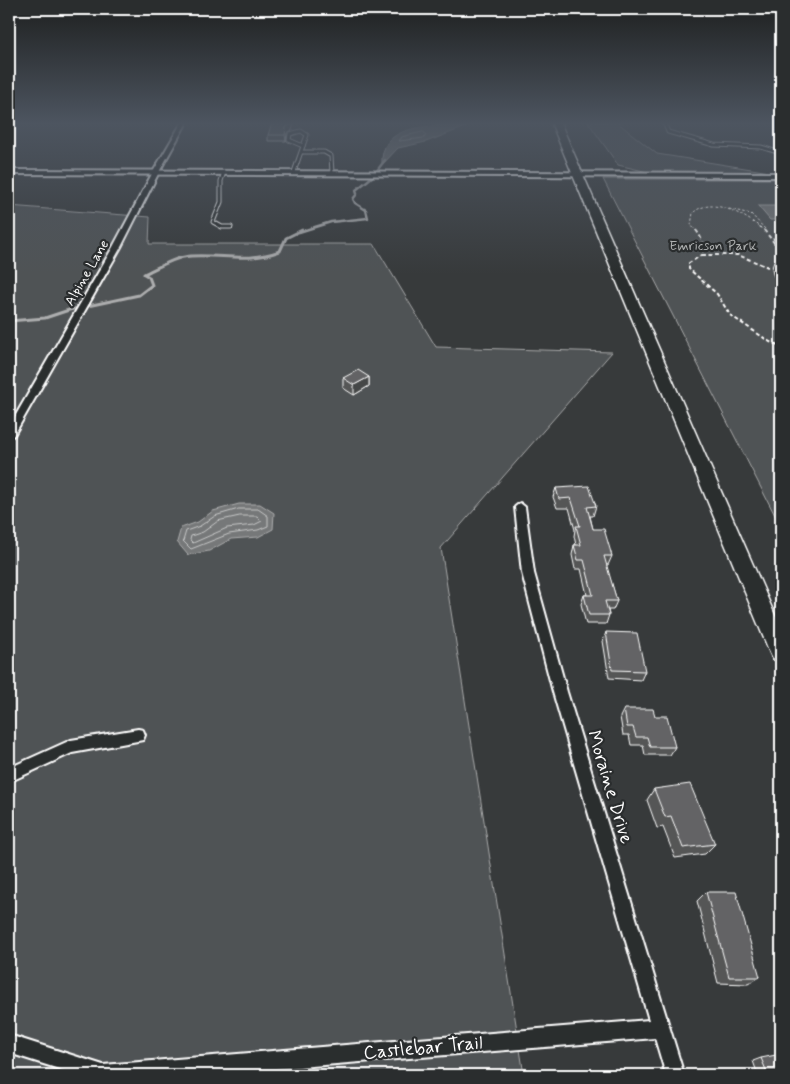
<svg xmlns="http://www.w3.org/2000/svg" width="790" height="1084" viewBox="0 0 790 1084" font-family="Mynerve,sans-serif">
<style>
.green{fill:#505354;stroke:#a8a9aa}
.water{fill:#767879;stroke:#adaeaf}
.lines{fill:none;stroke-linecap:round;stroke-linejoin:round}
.shore{stroke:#c8c9c9;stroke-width:1}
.stream-far1{stroke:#adaeaf;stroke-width:2.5}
.stream{stroke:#adaeaf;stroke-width:3}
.service-far1-casing{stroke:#fff;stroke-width:5}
.service-casing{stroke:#fff;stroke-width:6}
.minor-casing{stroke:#fff;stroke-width:4}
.tertiary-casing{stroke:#fff;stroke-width:4}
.primary-casing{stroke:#fff;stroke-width:3}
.path-far1{stroke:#fff;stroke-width:1;stroke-dasharray:2.5 2;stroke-linecap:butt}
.path{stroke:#fff;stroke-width:2;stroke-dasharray:4 2.5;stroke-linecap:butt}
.service-far1{stroke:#2a2d2e;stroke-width:3}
.service{stroke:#2a2d2e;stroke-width:4}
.minor{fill:#2a2d2e;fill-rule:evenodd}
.tertiary{fill:#2a2d2e;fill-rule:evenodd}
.primary{fill:#2a2d2e;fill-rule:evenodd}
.wall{fill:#555657;stroke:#fff}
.shaded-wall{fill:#454647;stroke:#fff}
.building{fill:#636465;stroke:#fff}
.labels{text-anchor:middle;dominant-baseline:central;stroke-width:4.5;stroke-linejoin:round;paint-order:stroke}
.far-park-label{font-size:14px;fill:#b0b2b2;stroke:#2a2d2e}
.far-street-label{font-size:14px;fill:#fff;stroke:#2a2d2e}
.near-street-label{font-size:19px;fill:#fff;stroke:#2a2d2e}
</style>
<rect width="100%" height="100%" fill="#373a3b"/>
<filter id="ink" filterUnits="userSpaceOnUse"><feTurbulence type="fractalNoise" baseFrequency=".02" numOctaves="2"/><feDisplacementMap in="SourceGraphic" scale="10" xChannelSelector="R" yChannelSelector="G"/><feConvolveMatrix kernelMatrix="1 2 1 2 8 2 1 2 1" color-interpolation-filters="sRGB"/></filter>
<g filter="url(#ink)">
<g class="green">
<path d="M588,122H617L657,154L770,172H648L618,165Z"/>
<path d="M603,179H781V527Z"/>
<path d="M9,206L150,217L149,244H374L436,347L612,352L441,548L524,1075H9Z"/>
</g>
<g class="water">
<path d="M457,124L468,126L426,142L398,148L382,165C379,124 427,127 457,124Z"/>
<path d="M758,206H781V220H770Z"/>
<path d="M239,504H260L274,513L273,529L258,537L231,539L209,551L188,555L177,542L181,528L198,522L213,511Z"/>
</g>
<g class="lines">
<g class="shore">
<path d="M424,132L426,135L424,138L399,141L402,137Z"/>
<path d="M239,509H258L268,516V526L258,530L229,534L191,549L183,541L186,531L200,526L215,516Z"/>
<path d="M240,516H257L262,521L254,525L227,528L193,543L190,540L191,536L203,532L218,521Z"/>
</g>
<path class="stream-far1" d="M299,232L331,222L368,218L366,210L355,203L353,199L357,194L356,190L372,177L385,160"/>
<path class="stream" d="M9,321L45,318L69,310L139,295L152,285L149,277L144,274C159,267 175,257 191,256C224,254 247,263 280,251L286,238L302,230"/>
<defs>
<g id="service-far1">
<path d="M664,122L668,132L714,145L761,147L781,153"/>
<path d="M301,131L307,135L303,146L289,140L290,134Z"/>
<path d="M303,152H324L331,156L332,173"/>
<path d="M224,172L221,181V202L213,222L222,227H231"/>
<path d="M294,172L303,146"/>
</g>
<path id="service" d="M781,256C772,267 773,272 781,283"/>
<g id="minor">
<path d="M182,122H187L159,172L121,247L14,435L9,438V427L113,247L153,172Z"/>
<path d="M520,503L525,507L534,573L567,692L684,1075H666L655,1038L201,1075H78L9,1053V1035L103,1065L649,1020L553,692L522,573L515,507Z"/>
<path d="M138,729L143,730L145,735L143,740L72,753L9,782V768L71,740Z"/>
</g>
<path id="tertiary" d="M9,170L781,173V177L9,174Z"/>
<path id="primary" d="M551,122H560L781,629V662L773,659L770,653Z"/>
</defs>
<use href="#service-far1" class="service-far1-casing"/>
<use href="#service" class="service-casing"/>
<use href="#minor" class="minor-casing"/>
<use href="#tertiary" class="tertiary-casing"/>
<use href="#primary" class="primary-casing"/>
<g class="path-far1">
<path d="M729,209L751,214L766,230"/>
<path d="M697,232L691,225L693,213C712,194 750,218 766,232"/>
</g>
<g class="path">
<path d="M696,230C702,238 705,245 702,255L689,263V269L717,294L730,315L770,342L781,346"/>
<path d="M764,230L779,249"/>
<path d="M773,238L781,245"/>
<path d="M702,255H738L768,267"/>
</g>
<use href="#service-far1" class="service-far1"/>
<use href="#service" class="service"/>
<use href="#minor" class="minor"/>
<use href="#tertiary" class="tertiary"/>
<use href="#primary" class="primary"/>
</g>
<g class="wall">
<path d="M292,130L287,133L286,141H268V135Z"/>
<path d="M369,377V386L354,395L343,388V378Z"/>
<path d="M556,488L596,506L593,516H590L593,529L612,556L608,565H606L617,601L613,610H608L609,615L606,624H586L581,604L584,595H587L581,569H575L572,555L574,545H576L574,536L575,530L569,508H557L553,497Z"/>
<path d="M606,632L645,671L641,680L609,678L603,641Z"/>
<path d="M624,709L655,716L675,747L670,755H645L643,745H631L629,735H623L620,717Z"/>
<path d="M654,789L715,844L705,854L675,858L663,827L657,828L647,800Z"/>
<path d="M706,892L760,977L748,984L718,983L697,901Z"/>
<path d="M761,1058L781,1075H758L753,1061Z"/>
</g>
<g class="shaded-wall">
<path d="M292,122H295L292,130L287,133L286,141L285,135L286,127Z"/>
<path d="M369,377V386L354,395V385Z"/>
</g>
<g class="building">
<path d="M272,122H292V124L286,127L285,135H268Z"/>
<path d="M358,370L369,377L354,385L343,378Z"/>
<path d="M589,486L596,506L587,507L593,529H604L612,556H604L617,601H605L609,615H589L584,595H593L584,560H578L574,545H581L576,526H580L571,498L559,499L556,488Z"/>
<path d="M606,632L637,633L645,671L612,670Z"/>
<path d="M624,709H653L655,716H667L675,747H650L647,737H636L633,727H627Z"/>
<path d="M690,784L715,844L683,848L671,816L665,817L654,789Z"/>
<path d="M706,892H736L760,977H729Z"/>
<path d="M781,1054V1075H768L761,1058Z"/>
</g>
</g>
<linearGradient id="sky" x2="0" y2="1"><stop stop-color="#1e2020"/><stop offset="0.45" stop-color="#4d5560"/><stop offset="1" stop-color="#4d5560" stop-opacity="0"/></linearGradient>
<rect width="790" height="274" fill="url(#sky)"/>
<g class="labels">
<g class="far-park-label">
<text x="713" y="246">Emricson Park</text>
</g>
<g class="far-street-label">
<text transform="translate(87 273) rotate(-60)">Alpine Lane</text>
</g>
<g class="near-street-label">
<text transform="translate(610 787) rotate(73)">Moraine Drive</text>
<text transform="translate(423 1048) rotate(-5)">Castlebar Trail</text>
</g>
</g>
<rect width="790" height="1084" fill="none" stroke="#2a2d2e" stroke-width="30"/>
<rect x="15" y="15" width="760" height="1054" fill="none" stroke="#fff" stroke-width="2" filter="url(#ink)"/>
</svg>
